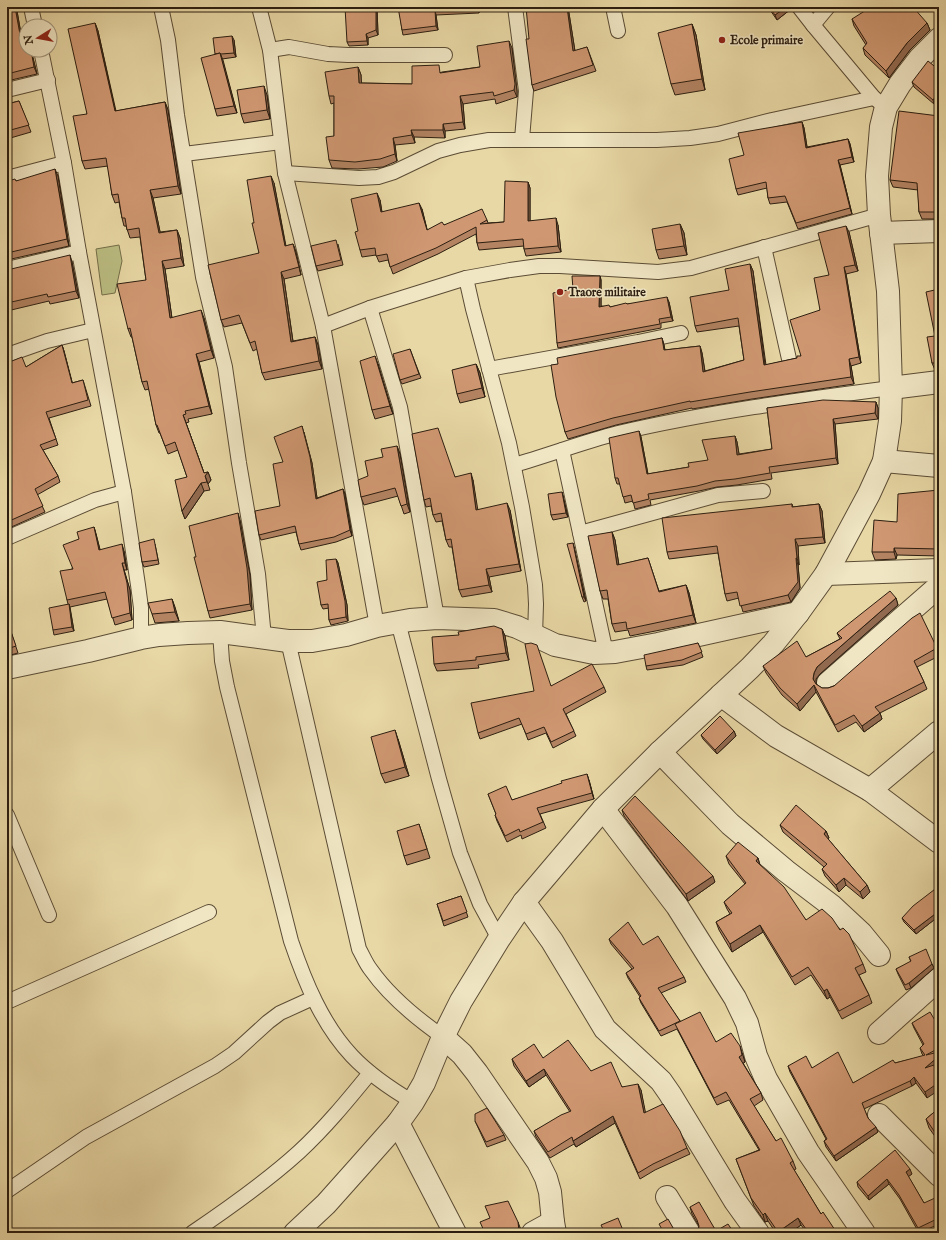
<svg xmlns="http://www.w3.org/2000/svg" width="946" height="1240" viewBox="0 0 946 1240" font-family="'IM FELL English',serif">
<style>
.green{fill:#bbbd82;stroke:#746e49}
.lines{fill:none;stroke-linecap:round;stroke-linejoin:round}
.lane-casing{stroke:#5b4c35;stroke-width:16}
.street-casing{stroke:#5b4c35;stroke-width:24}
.lane{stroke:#f0e6c4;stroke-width:14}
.street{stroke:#f0e6c4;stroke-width:22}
.wall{fill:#b38362;stroke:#2c1e10}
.shaded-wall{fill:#926a50;stroke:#2c1e10}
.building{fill:#d09872;stroke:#2c1e10}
.poi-dot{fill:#8f2418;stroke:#f0e6c4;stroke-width:1.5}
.labels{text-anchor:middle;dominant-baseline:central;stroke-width:3;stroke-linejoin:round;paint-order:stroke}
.poi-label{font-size:12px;font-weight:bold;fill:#2c1e10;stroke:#f0e6c4;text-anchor:start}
</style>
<rect width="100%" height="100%" fill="#e8d8a5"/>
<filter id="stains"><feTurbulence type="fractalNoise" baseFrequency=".005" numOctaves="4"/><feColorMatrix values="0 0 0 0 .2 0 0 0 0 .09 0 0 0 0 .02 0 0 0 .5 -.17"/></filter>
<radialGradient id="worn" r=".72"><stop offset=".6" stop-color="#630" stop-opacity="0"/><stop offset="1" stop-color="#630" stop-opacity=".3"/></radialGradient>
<path class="green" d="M119,245L122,261L115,293L102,295L96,249Z"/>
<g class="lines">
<defs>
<g id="lane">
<path d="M31,7L35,26"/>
<path d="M161,7L168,40L177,115L203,277L225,367L239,463L258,574L264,638"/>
<path d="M259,7L270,50L285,173L323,326L377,626"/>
<path d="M515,7L526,91L522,139"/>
<path d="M613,7L618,31"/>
<path d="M799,7L813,25L874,98"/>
<path d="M813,25L828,7"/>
<path d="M41,50L64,163L79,252L124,492L138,585L141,608V638"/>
<path d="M270,50L289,47L328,54L348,55H445"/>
<path d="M7,90L48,80"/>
<path d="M184,154L281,142"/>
<path d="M285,173L359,178L378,177L394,172L438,151L460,145L489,140H657L690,138L718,134L772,120L874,98L886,107"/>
<path d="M7,178L64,163"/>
<path d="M764,247L789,359"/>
<path d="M7,269L79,252"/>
<path d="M466,278L473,309L509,443L522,507L535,585L536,604L535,636"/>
<path d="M370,308L400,407L437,618"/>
<path d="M323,326L370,308L466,278L510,270L539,266H560L658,272L691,268L879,215"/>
<path d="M7,355L47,341L93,330"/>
<path d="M489,369L638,342L681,333"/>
<path d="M562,450L606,653"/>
<path d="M514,465C549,455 583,442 618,433C708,412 799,400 891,388"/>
<path d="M580,533L718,495L763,491"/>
<path d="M7,538L95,500L124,492"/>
<path d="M398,622L439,779L460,853L480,904L499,939"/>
<path d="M220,632L222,661L227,687L291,941C305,982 322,1024 352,1056C370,1075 391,1089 413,1102"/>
<path d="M288,641L359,949C363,956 366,964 371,970C390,997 416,1018 443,1037"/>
<path d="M7,815L49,915"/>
<path d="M7,1002L209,912"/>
<path d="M7,1191L86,1137L215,1066L234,1053L268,1022L280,1013L313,998"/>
<path d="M192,1233C229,1208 266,1182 299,1152C325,1128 348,1100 370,1073"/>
</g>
<g id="street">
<path d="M881,233L939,231"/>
<path d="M891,388L939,382"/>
<path d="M884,461L939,466"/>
<path d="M826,574L939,570"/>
<path d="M7,668L88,651L141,638L159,635L188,633L220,632L288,641H312L346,635L377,626L410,620L437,618L494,620L517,627L555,645L594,653L615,652L658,644L798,613"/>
<path d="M828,683L939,586"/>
<path d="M721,695L776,736L870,790L939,842"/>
<path d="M660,752L730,824L786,871L832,906L861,933L879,955"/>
<path d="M870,790L939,732"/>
<path d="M603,809L677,906L735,998L747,1023L756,1056L766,1079L808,1152L864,1233"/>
<path d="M524,902L552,941L605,1029L661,1081L670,1094L735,1201L758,1233"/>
<path d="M879,1033L939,979"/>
<path d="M443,1037L462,1054L477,1073L538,1162L546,1178L550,1192L553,1222L555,1233"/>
<path d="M879,1115L939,1175"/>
<path d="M398,1123L455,1233"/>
<path d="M667,1197L689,1233"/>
<path d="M295,1233L326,1204L359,1167L398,1123L413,1102L424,1083L443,1037L461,1001L499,939L524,902L603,809L660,752L750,668L773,644L798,613L826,574L869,494L884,461L890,421L891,388L888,291L879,215L877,176L881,127L886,107L900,84L920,58L939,39"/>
<path d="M533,1233L553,1222"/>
</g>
</defs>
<use href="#lane" class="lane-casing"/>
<use href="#street" class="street-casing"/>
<use href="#lane" class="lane"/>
<use href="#street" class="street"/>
</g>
<g class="wall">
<path d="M7,7H16L17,11L22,39L31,50L37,74L7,81Z"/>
<path d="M377,7L378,35L368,38V45L349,46L347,42Z"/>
<path d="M399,7H479V13L436,15L438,30L403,35L402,30Z"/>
<path d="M568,7L575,51L587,47L596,71L534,91L532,85L529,39Z"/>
<path d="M768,7H791V9L777,20Z"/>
<path d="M852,19L927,23L930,30L910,50L889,78L865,55L863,48L866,45L854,26Z"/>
<path d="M95,23L98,31L116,111L165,102L168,110L181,194L153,198L160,232L177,230L180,238L184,266L165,269L172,318H204L214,358L199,362L212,414L188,419L189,422L186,423L204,473L208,472L211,480L208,484L210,490L204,491L185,519L182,511L187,477L178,450L168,454L160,433H159L156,425L149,389L145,390L142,382L132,337H131L128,329L146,280L140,237L130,238L126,226H124L122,218L119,202L115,203L112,195L108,166L85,169L82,161L87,114Z"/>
<path d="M692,24L696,35L705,90L675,95L671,84Z"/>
<path d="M234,40L236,57L222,59L237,113L217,116L215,109V54Z"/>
<path d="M512,48L517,91V97L496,104L495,99L463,104L465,129L445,131V138L414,137L415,143L395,145L397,161L383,167L358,169L332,168L329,160L334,136V103L331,104L329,96L358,67L361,75V83L412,84L442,72L480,67Z"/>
<path d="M939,70V98L934,104L914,87L912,82Z"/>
<path d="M267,95L270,119L244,123L241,114Z"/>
<path d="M19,101L31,132L7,139V104Z"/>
<path d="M939,116V219H922L919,212L918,190L893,187L890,180Z"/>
<path d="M802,122L804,128L807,147L848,139L850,144L854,162L840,165L852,214L798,229L787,202L770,204L768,198L767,188L738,195L736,189L744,155Z"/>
<path d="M58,176L69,246L7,260V179H8L9,181H16Z"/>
<path d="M528,182L530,188V221L558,225L561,252L526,256L524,249V246L479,250L477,243L476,234L438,254L393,274L388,260L379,262L376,255L362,257L360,250L380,200L382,212L422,209L427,230L444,225L487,220L488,223L504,222Z"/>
<path d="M274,183L286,246L293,244L296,252L301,275L284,279L293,341L315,337L318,345L322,369L265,380L262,373L257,349L253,351L242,323L224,327L221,320L259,253L254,223Z"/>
<path d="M680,224L684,233L687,255L659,259L656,250Z"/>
<path d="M849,232L858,271L846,274L861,363L851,366L854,384L752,399L692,409V408L616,425L568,439L565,432L558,364L662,338L664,345L665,350L700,346L702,353L705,371L744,360L739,326L697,332L695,326L729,290L750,264L753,271L766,365L797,358L801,356L820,310L829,275Z"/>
<path d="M338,244L343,265L318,271L316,266Z"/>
<path d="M72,262L79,298L50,304L49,301L7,311V270Z"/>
<path d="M600,276L601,280V306L610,307L627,304L669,302L673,321L661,323V328L558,348L557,343L573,289Z"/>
<path d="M939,289V370H935L932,363L935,336Z"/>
<path d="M62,345L64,351L72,383L83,380L91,406L49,418L58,445L43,450L58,476L60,482L37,495L45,512L7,529V363L26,367Z"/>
<path d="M410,349L421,378L402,384L400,380Z"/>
<path d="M378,364L393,414L375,419L372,410Z"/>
<path d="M476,364L480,373L485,397L460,403L457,394Z"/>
<path d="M876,402L878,408V419L835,424L838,464L771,473L772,479L737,485L717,487L699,491L650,500L651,505L635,509L633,501L625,503L620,484H617L615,478L639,431L641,437L648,474L689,467L708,460L735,436L737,442L739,454L772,449L767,408Z"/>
<path d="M304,432L312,463L317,498L343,489L345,494L352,536L336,542L301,550L299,544L296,532L261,540L259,535L280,506Z"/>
<path d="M397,446L400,454L410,512L404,514L398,496L364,505L361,497L383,457Z"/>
<path d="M455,477L473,480L477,510H510L521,571L489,577L492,592L462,597L459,590L452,547H449L446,540L442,521L436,522L433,515L431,506L426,507L424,500Z"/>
<path d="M939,490V556L897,555L896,559L875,560L872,552L897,522Z"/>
<path d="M562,492L563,496L568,517L553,520L551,515Z"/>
<path d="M792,504L793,507L819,504L822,511L825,543L798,546L799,565H798L800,588L791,602L743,612L739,598L727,601L725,594L718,553L669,559L667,552Z"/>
<path d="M240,520L250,575L252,610L210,618L208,611L196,557Z"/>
<path d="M94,527L96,534L100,550L124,551L127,570H124L130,590L132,620L115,625L107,599L70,607L74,631L54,635L53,630L68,604L67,600L72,569L79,539Z"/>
<path d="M612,532L615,540L619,565L648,558L659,591L686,585L689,593L696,623L630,636L628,630L615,632L612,624L608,599H603L600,591Z"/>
<path d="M155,544L159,564L144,567L142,562Z"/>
<path d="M574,547L586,601L584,602L582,597Z"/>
<path d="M336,559L338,563L347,605L348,621L331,625L329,620V608L323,609L321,605L327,580Z"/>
<path d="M896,598L898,605L820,674L816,679V684L822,688H828L937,648L939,653V656L917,667L924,682L927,689L880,713L882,719L864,732L856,722L838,732L816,692L800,711L782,695L766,673L763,666L806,657L840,639L837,633Z"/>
<path d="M172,599L179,621L155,623L152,614Z"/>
<path d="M7,620L18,653L7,656Z"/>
<path d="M502,629L505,636L509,660L478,665L479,668L437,671L434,664L459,635Z"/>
<path d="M698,643L703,657L683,665L647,670L646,666Z"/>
<path d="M551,686L604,687L606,692L566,714L576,736L553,748L546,733L528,740L522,724L480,739L478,733Z"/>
<path d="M734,731L736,736L717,754L703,739L701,735Z"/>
<path d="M398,739L409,776L385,783L381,774Z"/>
<path d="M589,780L594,799L540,814L546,828L522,839L521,835L507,842L497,821L495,815L496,814L488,794L512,800Z"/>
<path d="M622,810L715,882L688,901L624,816Z"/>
<path d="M419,824L430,858L407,865L404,856Z"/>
<path d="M780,825L826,831L829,838L828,839L867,885L870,892L863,899L846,885L839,892L825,876L822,869L824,867L783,832Z"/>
<path d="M726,856L758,858L760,865L806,920L863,964L866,972L859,975L869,995L872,1003L842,1019L830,997L827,999L811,975L795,985L763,932L732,952L719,930L716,922L730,914L727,909L724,902L745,884L729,864Z"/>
<path d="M939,886V916L916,934L904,922L902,918Z"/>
<path d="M461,896L468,917L444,926L437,904Z"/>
<path d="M609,939L643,945L684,977L686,982L661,993L680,1021L716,1042L742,1053L745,1062L743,1063L761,1093L763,1100L754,1106L776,1141L793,1161L796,1169L794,1170L821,1214L837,1233H807L801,1225L790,1233H776L768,1221L765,1222L754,1206L736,1159L759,1150L729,1100L717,1105L677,1029L661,1036L641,1003L639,998L640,997L628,978L626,973L632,969L611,944Z"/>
<path d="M909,957L932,964L934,968L911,988L906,990L898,974L896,969L911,962Z"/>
<path d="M912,1023L939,1027V1064L934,1067L936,1071L927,1098L916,1083L912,1086L864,1109L868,1118L878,1132L836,1161L826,1147L824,1141L826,1139L790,1072L788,1066L812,1068L853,1083L895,1063L924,1056L922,1054L920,1048L923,1045L914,1028Z"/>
<path d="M543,1058L591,1071L622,1087L641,1090L645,1113L687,1148L690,1154L655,1170L640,1179L615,1123L576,1147L574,1144L550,1158L536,1137L534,1131L570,1112L546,1075L529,1087L514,1066L512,1059Z"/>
<path d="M939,1108V1142L929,1128L926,1119Z"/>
<path d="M475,1121L504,1135L506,1140L487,1147Z"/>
<path d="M912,1174L908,1176L924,1203L939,1206V1224L919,1233L900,1199L889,1184L869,1200L858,1187L857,1182Z"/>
<path d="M690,1207L716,1231L698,1232L699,1226L692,1214Z"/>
</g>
<g class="shaded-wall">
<path d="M15,7L17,11L23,46L21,40Z"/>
<path d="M376,7H377L378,35L376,30Z"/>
<path d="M478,7H479V13L478,9Z"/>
<path d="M567,7H568L576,58L573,51Z"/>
<path d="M786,7H791V9L777,20L775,15Z"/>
<path d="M435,10L436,15L438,30L436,26Z"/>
<path d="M95,23L98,31L117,119L115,111Z"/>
<path d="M927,23L930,30L910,50L889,78L886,71L907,43Z"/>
<path d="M692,24L696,35L705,90L702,79Z"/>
<path d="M366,34L368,38V45L367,41Z"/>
<path d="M232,36L234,40L236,57L234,53Z"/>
<path d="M509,41L512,48L517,91V97L514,90Z"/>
<path d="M31,50L37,74L34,67Z"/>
<path d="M220,53L223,60L237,113L234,106Z"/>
<path d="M358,67L361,75L362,90L359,83Z"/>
<path d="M264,86L267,95L270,119L267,110Z"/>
<path d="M939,92V98L934,104L933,100Z"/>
<path d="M460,96L463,104L465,129L463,122Z"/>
<path d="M165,102L168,110L181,194L178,186Z"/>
<path d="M802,122L804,128L808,153L806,148Z"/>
<path d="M443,124L445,131V138L443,130Z"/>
<path d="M411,130L414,137L415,143L412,135Z"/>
<path d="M393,138L395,145L397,161L395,154Z"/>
<path d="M848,139L850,144L854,162L852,157Z"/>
<path d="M7,153L9,169L7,164Z"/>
<path d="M838,160L840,165L852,214L850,208Z"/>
<path d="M55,169L58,176L69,246L67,239Z"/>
<path d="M271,176L274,183L287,254L285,246Z"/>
<path d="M528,182L530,188V227L528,221Z"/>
<path d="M150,190L153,198L162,241L159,233Z"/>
<path d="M377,193L380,200L383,219L381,212Z"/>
<path d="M419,203L422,209L429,237L427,230Z"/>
<path d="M556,218L558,225L561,252L558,246Z"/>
<path d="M680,224L684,233L687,255L684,246Z"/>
<path d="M846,226L849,232L858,271L855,265Z"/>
<path d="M177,230L180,238L184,266L181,258Z"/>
<path d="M293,244L296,252L301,275L299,267Z"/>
<path d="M70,255L72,262L79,298L76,291Z"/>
<path d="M162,261L165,269L173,326L170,318Z"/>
<path d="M750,264L753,271L766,372L764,365Z"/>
<path d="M844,267L846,274L861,363L859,357Z"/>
<path d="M281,272L284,279L294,349L291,342Z"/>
<path d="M600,276L601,280V311L599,307Z"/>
<path d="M667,297L669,302L673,321L671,317Z"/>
<path d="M201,310L204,318L214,358L211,350Z"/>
<path d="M315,337L318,345L322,369L319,361Z"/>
<path d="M662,338L664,345L666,357L664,350Z"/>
<path d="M62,345L64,351L74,389L72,383Z"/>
<path d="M700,346L702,353L706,379L703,372Z"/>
<path d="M196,354L199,362L212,414L209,406Z"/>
<path d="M375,356L378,364L393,414L390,406Z"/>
<path d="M849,359L851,366L854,384L851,377Z"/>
<path d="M476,364L480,373L485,397L482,388Z"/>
<path d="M876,402L878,408V419L875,413Z"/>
<path d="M183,415L205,476L208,472L211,480L208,484Z"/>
<path d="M833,419L835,424L838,464L836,458Z"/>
<path d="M302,426L312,463L318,505L316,499Z"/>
<path d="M639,431L641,437L649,480L647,474Z"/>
<path d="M735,436L737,442L740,460L737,455Z"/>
<path d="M397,446L400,454L410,512L407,504Z"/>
<path d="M471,473L473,480L479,517L476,510Z"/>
<path d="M201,483L204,491L185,519L182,511Z"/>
<path d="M343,489L345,494L352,536L350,530Z"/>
<path d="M562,492L563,496L568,517L566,513Z"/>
<path d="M507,503L510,510L521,571L519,564Z"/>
<path d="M819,504L822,511L825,543L823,537Z"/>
<path d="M238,513L240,520L250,575L252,610L250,604Z"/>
<path d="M94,527L96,534L102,557L99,550Z"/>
<path d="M612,532L615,540L620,573L617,565Z"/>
<path d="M795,539L798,546L799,565L797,558Z"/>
<path d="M573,543L574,547L586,601L584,597Z"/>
<path d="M122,544L124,551L127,570L125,563Z"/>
<path d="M894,548L897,555L896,559L894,552Z"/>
<path d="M796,558L798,565L800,588L791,602L788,595Z"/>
<path d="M336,559L338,563L347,605L348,621L346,617Z"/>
<path d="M122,563L130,590L132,620L130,613Z"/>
<path d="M486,569L489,577L492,592L489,585Z"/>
<path d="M686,585L689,593L696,623L693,615Z"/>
<path d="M896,598L898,605L820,674L816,679V686L813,679L814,673L817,667Z"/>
<path d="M172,599L175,607L179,621L175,612Z"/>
<path d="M69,604L70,609L74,631L72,627Z"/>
<path d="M502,629L505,636L509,660L506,653Z"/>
<path d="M814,685L816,692L800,711L797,704Z"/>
<path d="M880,713L882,719L864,732L862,726Z"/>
<path d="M395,730L398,739L409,776L405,767Z"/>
<path d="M734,731L736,736L717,754L715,750Z"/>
<path d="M587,774L589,780L594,799L592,793Z"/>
<path d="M826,831L829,838L826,841L824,834Z"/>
<path d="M758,858L760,866L756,861Z"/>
<path d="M713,876L715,882L688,901L686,894Z"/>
<path d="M844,878L846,885L839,892L836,885Z"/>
<path d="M867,885L870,892L863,899L860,892Z"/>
<path d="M939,911V916L916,934L914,930Z"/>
<path d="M760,925L763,932L732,952L730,944Z"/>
<path d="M932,964L934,968L911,988L909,983Z"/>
<path d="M827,989L830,997L827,999L824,991Z"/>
<path d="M740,1046L745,1062L742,1064L739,1057Z"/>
<path d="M939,1056V1064L934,1067L939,1084V1090L927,1098L925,1092V1068Z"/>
<path d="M544,1069L546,1075L529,1087L526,1081Z"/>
<path d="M914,1077L916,1083L912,1086L910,1081Z"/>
<path d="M638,1084L641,1090L647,1120L644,1113Z"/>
<path d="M613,1116L615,1123L576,1147L573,1141Z"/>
<path d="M876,1127L878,1132L836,1161L834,1156Z"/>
<path d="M939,1133V1141L936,1134Z"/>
<path d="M910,1169L912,1174L908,1177L906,1172Z"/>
<path d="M887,1179L889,1184L869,1200L868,1196Z"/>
<path d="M765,1213L768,1221L765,1222L763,1215Z"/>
<path d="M798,1218L801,1225L790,1233H779L778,1232Z"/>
<path d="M518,1222L521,1230L522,1233L519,1231Z"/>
</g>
<g class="building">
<path d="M7,7H15L21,40L26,38V50H31L34,67L7,74Z"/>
<path d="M345,7H376V30L366,34L367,41L347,42Z"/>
<path d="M398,7H478V9L435,10L436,26L402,30Z"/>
<path d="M526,7H567L573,51L587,47L593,65L532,85L526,39H529Z"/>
<path d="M769,7H786L775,15Z"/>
<path d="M871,7H913L927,23L907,43L886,71L863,48L867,43L852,19Z"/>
<path d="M95,23L115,111L165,102L178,186L150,190L159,233L177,230L181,258L162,261L170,318L201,310L211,350L196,354L209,406L185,411L186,414L183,415L204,473L208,472L205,476L207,482L201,483L182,511L175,480L187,477L175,442L165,446L157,425H156L147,381L142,382L130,328L128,329L117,284L146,280L139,228L127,230L125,218H122L118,194L112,195L106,158L82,161L73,116L87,114L68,29Z"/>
<path d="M692,24L702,79L671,84L658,33Z"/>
<path d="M232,36L234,53L221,54L220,53L215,54L213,38Z"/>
<path d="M509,41L515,84L514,90L494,96L493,92L460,96L463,122L443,124V130H411L412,135L393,138L395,154L380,159L355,162L329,160L326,137L334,136V96H329L325,72L358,67L359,83L412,84V66L439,65L440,73L480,67L477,46Z"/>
<path d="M220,53L234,106L215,109L201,58Z"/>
<path d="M928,61L939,70V92L933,100L912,82Z"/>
<path d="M264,86L267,110L241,114L237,90Z"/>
<path d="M19,101L29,125L7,131V104Z"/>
<path d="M899,111L939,116V213L936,212H919L917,183L890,180Z"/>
<path d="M802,122L806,148L848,139L852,157L838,160L850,208L796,223L785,196L768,198L766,182L736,189L729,159L744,155L738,133Z"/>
<path d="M55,169L67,239L7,253V179H8V181L15,179L16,181Z"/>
<path d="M271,176L285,246L293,244L299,267L281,272L291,342L315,337L319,361L262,373L255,341L250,343L239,315L221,320L208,265L259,253L252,223H254L247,180Z"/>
<path d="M505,181L528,182V221L556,218L558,246L524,249L523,239L477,243L476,227L436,248L390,267L387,254L376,256L375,248L360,250L355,232L358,231L351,199L377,193L381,212L419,203L427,230L442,222L444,225L482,209L487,220L480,224L504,222Z"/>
<path d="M680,224L684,246L656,250L652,229Z"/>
<path d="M846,226L855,265L844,267L859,357L849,359L851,377L750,392L690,402V401L613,418L565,432L556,397L551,365L558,364L557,358L662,338L664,350L700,346L703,372L744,360L738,318L695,326L690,297L729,290L725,269L750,264L764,365L797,358V356H801L790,320L820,310L814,278L829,275L818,233Z"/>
<path d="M336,240L341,260L316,266L311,246Z"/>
<path d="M70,255L76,291L48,297L47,294L7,303V270Z"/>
<path d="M572,276H600L599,307L609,305L610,307L626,303L627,304L667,297L671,317L659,319L660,324L557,343L553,293L573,289Z"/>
<path d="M939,289V363H932L927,337L935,336L926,292Z"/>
<path d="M62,345L72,383L83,380L88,400L46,412L56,439L40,445L58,476L35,489L43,506L7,522V449L8,448L7,446V363L22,357L26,367Z"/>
<path d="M410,349L419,374L400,380L393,354Z"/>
<path d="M375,356L390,406L372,410L360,361Z"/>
<path d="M476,364L482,388L457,394L452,370Z"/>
<path d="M823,400L876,402L875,413L833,419L836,458L769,467L770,473L735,479L715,481L697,486L648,494L649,499L633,503L631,495L623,497L618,478H615L609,438L639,431L647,474L689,467L688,463L708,460L702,440L735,436L737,455L772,449L767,408Z"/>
<path d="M302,426L310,457L316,499L343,489L350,530L334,537L299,544L295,526L259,535L255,511L280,506L273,464L283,462L274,437Z"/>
<path d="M438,428L455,477L471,473L476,510L507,503L519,564L486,569L489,585L459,590L451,539L446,540L441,513L433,515L430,498L424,500L412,434Z"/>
<path d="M397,446L407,504L401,506L395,488L361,497L358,480L368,476L365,461L383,457L381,449Z"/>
<path d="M939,490V549L894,548V552H872L874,520L897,522L898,494Z"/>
<path d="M562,492L566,513L551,515L548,494Z"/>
<path d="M792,504V507L819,504L823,537L795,539L797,558H796L798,582L788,595L740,606L737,592L725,594L717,546L667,552L662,518Z"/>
<path d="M238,513L247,568L250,604L208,611L194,557H196L189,526Z"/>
<path d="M94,527L99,550L122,544L125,563H122L127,583L130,613L112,618L105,592L67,600L60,571L73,569L63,545L79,539L77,532Z"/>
<path d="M612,532L617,565L648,558L659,592L686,585L693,615L627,629L626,622L612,624L607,590L600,591L588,536Z"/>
<path d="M154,539L158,560L142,562L139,543Z"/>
<path d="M573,543L584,597H582L567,544Z"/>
<path d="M336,559L345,601L346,617L329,620L328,604L321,605L317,582L327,580L326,560Z"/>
<path d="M890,591L896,598L817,667L814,673L813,679L816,684L822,688H828L834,686L912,618L920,613L937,648L914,661L924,682L875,707L880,713L862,726L854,715L835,725L814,685L797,704L780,688L763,666L797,641L806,657L842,638L837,633Z"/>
<path d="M172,599L175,612L152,614L148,603Z"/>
<path d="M69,604L72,627L53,630L49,608Z"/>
<path d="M7,620L16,646L7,649Z"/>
<path d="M494,626L502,629L506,653L476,657V660L434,664L432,637L459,635L458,632Z"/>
<path d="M531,643L537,645L551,686L592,664L604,687L563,709L574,731L551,742L544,727L526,734L519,718L478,733L471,703L534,691L525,644Z"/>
<path d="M698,643L702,652L682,660L646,666L644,655Z"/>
<path d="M720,716L734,731L715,750L701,735Z"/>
<path d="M395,730L405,767L381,774L371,737Z"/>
<path d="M587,774L592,793L537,808L543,822L520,832L519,829L505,836L495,815L496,814L488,794L506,786L512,800L562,783L561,781Z"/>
<path d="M635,796L713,876L686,894L622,810Z"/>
<path d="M796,805L826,831L824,834L867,885L860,892L844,878L836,885L822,869L827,864L780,825Z"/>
<path d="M419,824L427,849L404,856L397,831Z"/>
<path d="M738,842L758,858L756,861L784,887L806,920L822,909L832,918L840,930L843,928L849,934L863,964L855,968L869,995L839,1011L827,989L824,991L808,967L792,977L760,925L730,944L716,922L732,913L724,902L746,883L726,856Z"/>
<path d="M939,886V911L914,930L902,918L913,906Z"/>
<path d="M461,896L467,912L443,921L437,904Z"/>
<path d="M628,922L643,945L658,936L684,977L658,988L680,1021L659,1031L639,998L641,996L626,973L634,968L609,939Z"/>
<path d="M926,949L932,964L909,983L905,985L896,969L911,961L909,957Z"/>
<path d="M700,1012L716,1042L731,1033L740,1046L742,1055L739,1057L761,1093L750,1099L776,1141L781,1138L793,1161L790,1163L821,1214L823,1212L837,1233H809L798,1218L778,1232L765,1213L763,1215L751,1198L736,1159L760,1150L726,1092L714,1098L675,1024Z"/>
<path d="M930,1012L939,1027V1048L926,1055L939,1052V1056L925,1068L934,1065L938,1083L925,1092L914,1077L910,1081L862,1103L868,1118L876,1127L834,1156L824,1141L827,1139L788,1066L806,1056L812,1068L838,1052L853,1083L893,1060L895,1063L925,1055L920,1048L924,1044L912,1023Z"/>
<path d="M568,1040L591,1071L611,1062L622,1087L638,1084L644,1113L663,1104L680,1131L687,1148L653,1164L638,1173L613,1116L573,1141L572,1137L548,1152L534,1131L561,1115L571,1111L544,1069L526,1081L512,1059L534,1044L543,1058Z"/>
<path d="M487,1108L504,1135L486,1142L475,1121V1114Z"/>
<path d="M939,1108V1133L936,1134L926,1119Z"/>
<path d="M895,1150L910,1169L906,1172L924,1203L935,1198L939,1206V1218L918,1228L899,1195L887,1179L868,1196L857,1182Z"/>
<path d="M508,1201L518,1222L519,1231L522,1233H485L480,1222L490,1218L485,1206Z"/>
<path d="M699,1202L716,1231L728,1224L734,1233H697L698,1232L699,1226L697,1220L690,1207Z"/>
<path d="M618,1218L624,1233H605L601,1225Z"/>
<path d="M668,1219L676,1233H664L659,1224Z"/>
<path d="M915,1230L917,1233H911Z"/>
</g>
<g class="poi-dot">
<circle cx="722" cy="40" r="4"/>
<circle cx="560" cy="292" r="4"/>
</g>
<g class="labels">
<g class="poi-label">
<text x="730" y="40">Ecole primaire</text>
<text x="568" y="292">Traore militaire</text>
</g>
</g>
<rect width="946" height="1240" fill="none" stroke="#e8d8a5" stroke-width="24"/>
<rect x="8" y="8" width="930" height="1224" fill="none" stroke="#2c1e10" stroke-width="2"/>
<rect x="12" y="12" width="922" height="1216" fill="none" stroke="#2c1e10"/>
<g transform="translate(38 38) rotate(259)"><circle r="19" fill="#f0e6c4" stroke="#a2967c"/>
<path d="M0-3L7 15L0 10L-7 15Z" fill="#8f2418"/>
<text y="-6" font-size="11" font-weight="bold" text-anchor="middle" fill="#2c1e10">N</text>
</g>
<rect width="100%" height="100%" filter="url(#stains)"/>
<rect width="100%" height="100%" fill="url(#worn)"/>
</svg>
